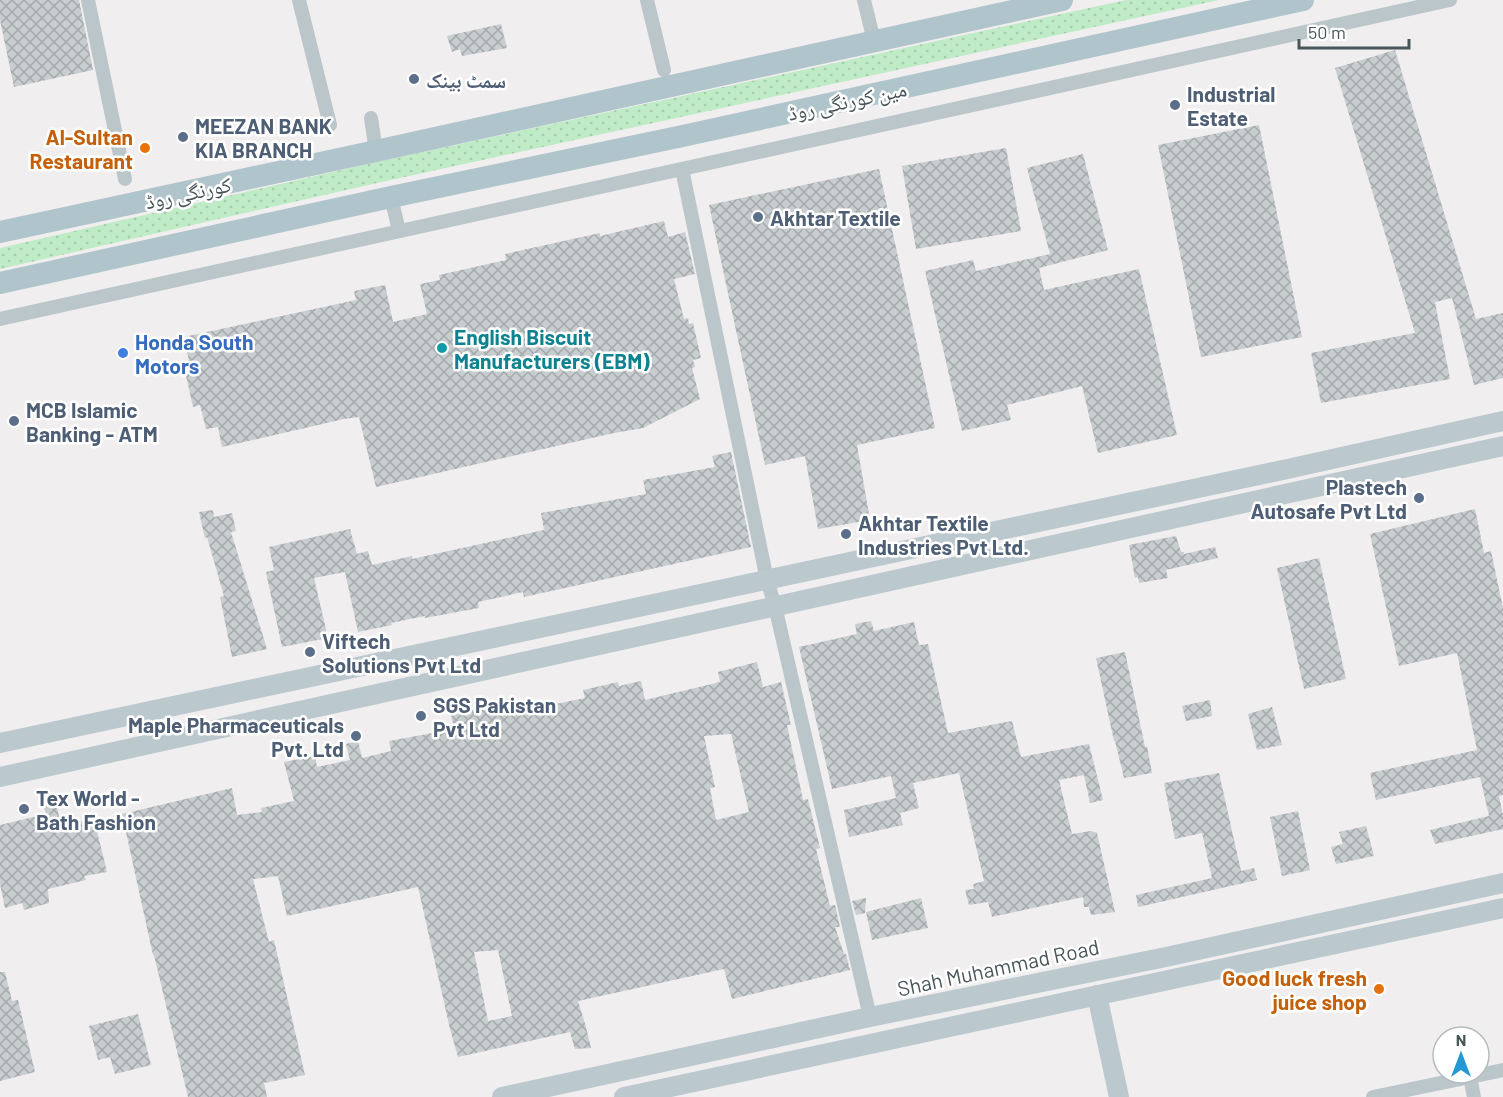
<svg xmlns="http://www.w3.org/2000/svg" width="1503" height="1097" viewBox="0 0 1503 1097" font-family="Barlow,'Noto Naskh Arabic',sans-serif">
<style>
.green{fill:url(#green-dots)}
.building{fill:url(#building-cross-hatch);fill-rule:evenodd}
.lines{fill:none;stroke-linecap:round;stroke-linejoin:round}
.street{stroke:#bbc6ca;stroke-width:14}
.secondary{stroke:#bbc9cf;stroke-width:20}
.primary{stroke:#b0c4cb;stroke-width:22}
.service-dot{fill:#5c6f8a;stroke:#fff;stroke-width:2}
.food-dot{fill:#e8710a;stroke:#fff;stroke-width:2}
.culture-dot{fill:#0f9aa8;stroke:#fff;stroke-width:2}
.shop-dot{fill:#3f7fe0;stroke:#fff;stroke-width:2}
.labels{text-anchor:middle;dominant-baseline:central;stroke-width:5;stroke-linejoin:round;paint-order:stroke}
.service-label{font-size:21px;font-weight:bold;fill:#4e5e75;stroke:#fff;text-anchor:start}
.street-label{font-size:21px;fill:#48565a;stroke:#fff}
.food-label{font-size:21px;font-weight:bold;fill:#c56008;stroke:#fff;text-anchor:end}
.culture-label{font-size:21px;font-weight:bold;fill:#0d838f;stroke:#fff;text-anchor:start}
.shop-label{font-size:21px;font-weight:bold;fill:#366cbe;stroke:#fff;text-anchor:start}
</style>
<defs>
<pattern id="green-dots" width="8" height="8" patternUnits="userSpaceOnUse" patternTransform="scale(1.5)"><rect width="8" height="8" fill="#bfecc7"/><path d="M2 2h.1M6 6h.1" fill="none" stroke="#a6ccad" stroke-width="1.8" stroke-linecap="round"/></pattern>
<pattern id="building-cross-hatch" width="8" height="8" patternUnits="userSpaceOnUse" patternTransform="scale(1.5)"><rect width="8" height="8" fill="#c8cdd0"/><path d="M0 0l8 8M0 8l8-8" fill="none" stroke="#a4a9ac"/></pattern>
</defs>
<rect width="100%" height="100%" fill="#f1eeef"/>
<path class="green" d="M1126,0H1219L377,183L0,269V248L372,163Z"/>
<g class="building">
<path d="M0,0H79L93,70L14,87L0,20Z"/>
<path d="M501,24L507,48L462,56L460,49L452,52L447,36Z"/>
<path d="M1395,50L1476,319L1503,313V378L1474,385L1452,298L1435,302L1450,379L1321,403L1311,353L1415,333L1335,68Z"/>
<path d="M1259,125L1302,337L1201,357L1158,145Z"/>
<path d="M1006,148L1021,231L916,249L902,166Z"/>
<path d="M1083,154L1108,250L1039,268L1044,290L1139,269L1177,435L1098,453L1082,386L1007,405L1011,420L962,431L925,271L973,260L976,271L1050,254L1027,168Z"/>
<path d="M879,169L935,428L857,445L870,520L818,529L805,456L765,465L709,205Z"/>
<path d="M664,221L668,237L685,232L695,274L674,279L684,319L688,318L689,324L693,323L701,358L693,360L695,367L692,368L700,399L643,428L614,433L376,487L359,417L344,419L222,447L218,427L206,429L200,405L193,407L183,362L189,361L184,337L356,300L354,291L385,285L393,322L427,314L420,284L440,280L439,275L506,260L505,254L600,233V236Z"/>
<path d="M731,452L751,547L524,597L523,592L478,602L479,608L425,618V616L391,623L392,625L358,632L345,572L314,578L328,638L282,647L266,572L274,570L269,547L350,529L357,554L368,551L372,565L412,556V559L544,530L541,513L646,494L643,480L715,467L712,456Z"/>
<path d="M1475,509L1484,553L1491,551L1503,608V795L1499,796L1503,815V829L1435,844L1430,830L1489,816L1480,777L1376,800L1370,773L1477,750L1457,653L1399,666L1370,534Z"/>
<path d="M213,510L214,517L232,513L236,531L231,532L267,649L232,657L220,597L224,596L207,537L205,538L199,512Z"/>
<path d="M1176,536L1181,552H1184V554L1215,547L1218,558L1166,570L1168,578L1139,583L1138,577L1135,578L1129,545Z"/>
<path d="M1319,558L1346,679L1304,689L1277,568Z"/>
<path d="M871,621L874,631L914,622L919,645L928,644L948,733L1012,721L1021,757L1089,744L1103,800L1090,803L1084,775L1059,780L1072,834L1091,831L1097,833L1115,912L1091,915L1089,907H1084L1083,897L992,917L988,902L969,905L965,890L974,889L973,884L984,881L959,773L913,783L919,808L900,813L903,825L849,837L844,810L896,798L891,776L832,789L799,647L857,634L855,624Z"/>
<path d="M1125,652L1145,747L1147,746L1152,773L1124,778L1115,741H1114L1096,658Z"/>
<path d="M757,662L763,687L781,682L791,725H787L803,800L808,799L820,848L816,849L830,906L835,905L840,927H835L844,954H846L850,970L732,999L724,969L578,1001L586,1027L591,1048L575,1049L570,1032L458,1057L450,1029L418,887L287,916L278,876L253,879L269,942L274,940L305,1075L264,1083L267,1097H188L154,955H153L122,814L232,788L237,815L262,812L261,808L294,801L284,762L315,756L317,767L350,760L346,744L358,741L362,758L391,751L389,741L454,729L451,715L490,706L489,703L512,698L516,712L585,698L583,690L618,682L619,686L641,681L645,700L720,682L718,672ZM731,734L749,812L716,820L710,788L715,787L704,736ZM498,950L512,1016L488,1021L474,952Z"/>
<path d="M1210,700L1212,716L1186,721L1182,706Z"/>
<path d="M1272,707L1282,745L1257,750L1248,714Z"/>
<path d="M1219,773L1241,871L1254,868L1257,880L1138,907L1136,895L1212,878L1202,833L1175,839L1164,783Z"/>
<path d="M56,802L61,825L94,819L107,872L84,876L86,880L48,889L49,903L24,910L22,903L5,908L0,884V825L46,814L43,804Z"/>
<path d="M1298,811L1310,870L1282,876L1270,817Z"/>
<path d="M1366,826L1374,856L1336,864L1331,847L1343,844L1339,832Z"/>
<path d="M866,898L865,913L856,915L852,901Z"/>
<path d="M921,898L928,928L872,940L866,912Z"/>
<path d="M0,972H5L12,1001L18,1000L35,1072L0,1081Z"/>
<path d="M138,1014L151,1065L115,1074L110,1057L98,1060L89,1026Z"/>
</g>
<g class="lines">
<g class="street">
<path d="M88,0L125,179"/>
<path d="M299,0L330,125"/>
<path d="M647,0L664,70"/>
<path d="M864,0L874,41"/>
<path d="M371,118L376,151"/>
<path d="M682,169L767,580L775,606L870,1017"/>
<path d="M391,197L399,231"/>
<path d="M0,319L1450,0"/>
<path d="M1470,1077L1474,1097"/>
<path d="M1373,1097L1503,1070"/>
</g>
<g class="secondary">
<path d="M0,743L1292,468L1503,421"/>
<path d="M0,777L1503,446"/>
<path d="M1097,995L1119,1097"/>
<path d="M502,1097L870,1017L1166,957L1503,883"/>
<path d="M624,1097L1503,908"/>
</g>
<g class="primary">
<path d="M0,232L376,151L1062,0"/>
<path d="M0,283L391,197L678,137L1303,0"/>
</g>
</g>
<g class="service-dot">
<circle cx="414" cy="79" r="6"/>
<circle cx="1175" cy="105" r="6"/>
<circle cx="183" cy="137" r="6"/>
<circle cx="758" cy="217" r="6"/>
<circle cx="14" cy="421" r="6"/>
<circle cx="1419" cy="498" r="6"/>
<circle cx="846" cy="534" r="6"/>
<circle cx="310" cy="652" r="6"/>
<circle cx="421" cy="716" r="6"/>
<circle cx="356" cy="736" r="6"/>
<circle cx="24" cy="809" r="6"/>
</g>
<g class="food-dot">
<circle cx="145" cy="148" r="6"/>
<circle cx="1379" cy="989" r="6"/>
</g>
<circle class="culture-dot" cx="442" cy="348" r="6"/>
<circle class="shop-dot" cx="123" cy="353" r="6"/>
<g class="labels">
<g class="service-label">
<text x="426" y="79">سمٹ بینک</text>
<text x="1187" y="93">Industrial<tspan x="1187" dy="24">Estate</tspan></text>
<text x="195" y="125">MEEZAN BANK<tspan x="195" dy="24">KIA BRANCH</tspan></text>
<text x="770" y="217">Akhtar Textile</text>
<text x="26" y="409">MCB Islamic<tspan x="26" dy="24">Banking - ATM</tspan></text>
<text x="1407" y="486" text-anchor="end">Plastech<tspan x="1407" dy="24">Autosafe Pvt Ltd</tspan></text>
<text x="858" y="522">Akhtar Textile<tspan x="858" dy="24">Industries Pvt Ltd.</tspan></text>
<text x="322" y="640">Viftech<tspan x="322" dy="24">Solutions Pvt Ltd</tspan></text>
<text x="433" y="704">SGS Pakistan<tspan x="433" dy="24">Pvt Ltd</tspan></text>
<text x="344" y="724" text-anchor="end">Maple Pharmaceuticals<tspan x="344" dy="24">Pvt. Ltd</tspan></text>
<text x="36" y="797">Tex World -<tspan x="36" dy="24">Bath Fashion</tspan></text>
</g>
<g class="street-label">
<text transform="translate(847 100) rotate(-12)">مین کورنگی روڈ</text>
<text transform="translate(188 192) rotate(-12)">کورنگی روڈ</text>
<text transform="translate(998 967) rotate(-12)">Shah Muhammad Road</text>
</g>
<g class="food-label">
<text x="133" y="136">Al-Sultan<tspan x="133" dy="24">Restaurant</tspan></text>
<text x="1367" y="977">Good luck fresh<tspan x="1367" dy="24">juice shop</tspan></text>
</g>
<g class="culture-label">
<text x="454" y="336">English Biscuit<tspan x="454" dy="24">Manufacturers (EBM)</tspan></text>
</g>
<g class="shop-label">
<text x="135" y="341">Honda South<tspan x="135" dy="24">Motors</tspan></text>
</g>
</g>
<g transform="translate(1461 1055)"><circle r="28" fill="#ffffff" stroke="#b6bbbd" stroke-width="1.5"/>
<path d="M0-4.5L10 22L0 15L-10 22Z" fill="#2497d5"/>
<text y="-9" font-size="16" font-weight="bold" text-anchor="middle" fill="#48565a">N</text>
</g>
<path d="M1299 39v9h110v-9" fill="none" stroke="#48565a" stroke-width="3"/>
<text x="1308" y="39" font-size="18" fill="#48565a" stroke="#ffffff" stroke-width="4.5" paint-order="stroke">50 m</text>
</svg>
